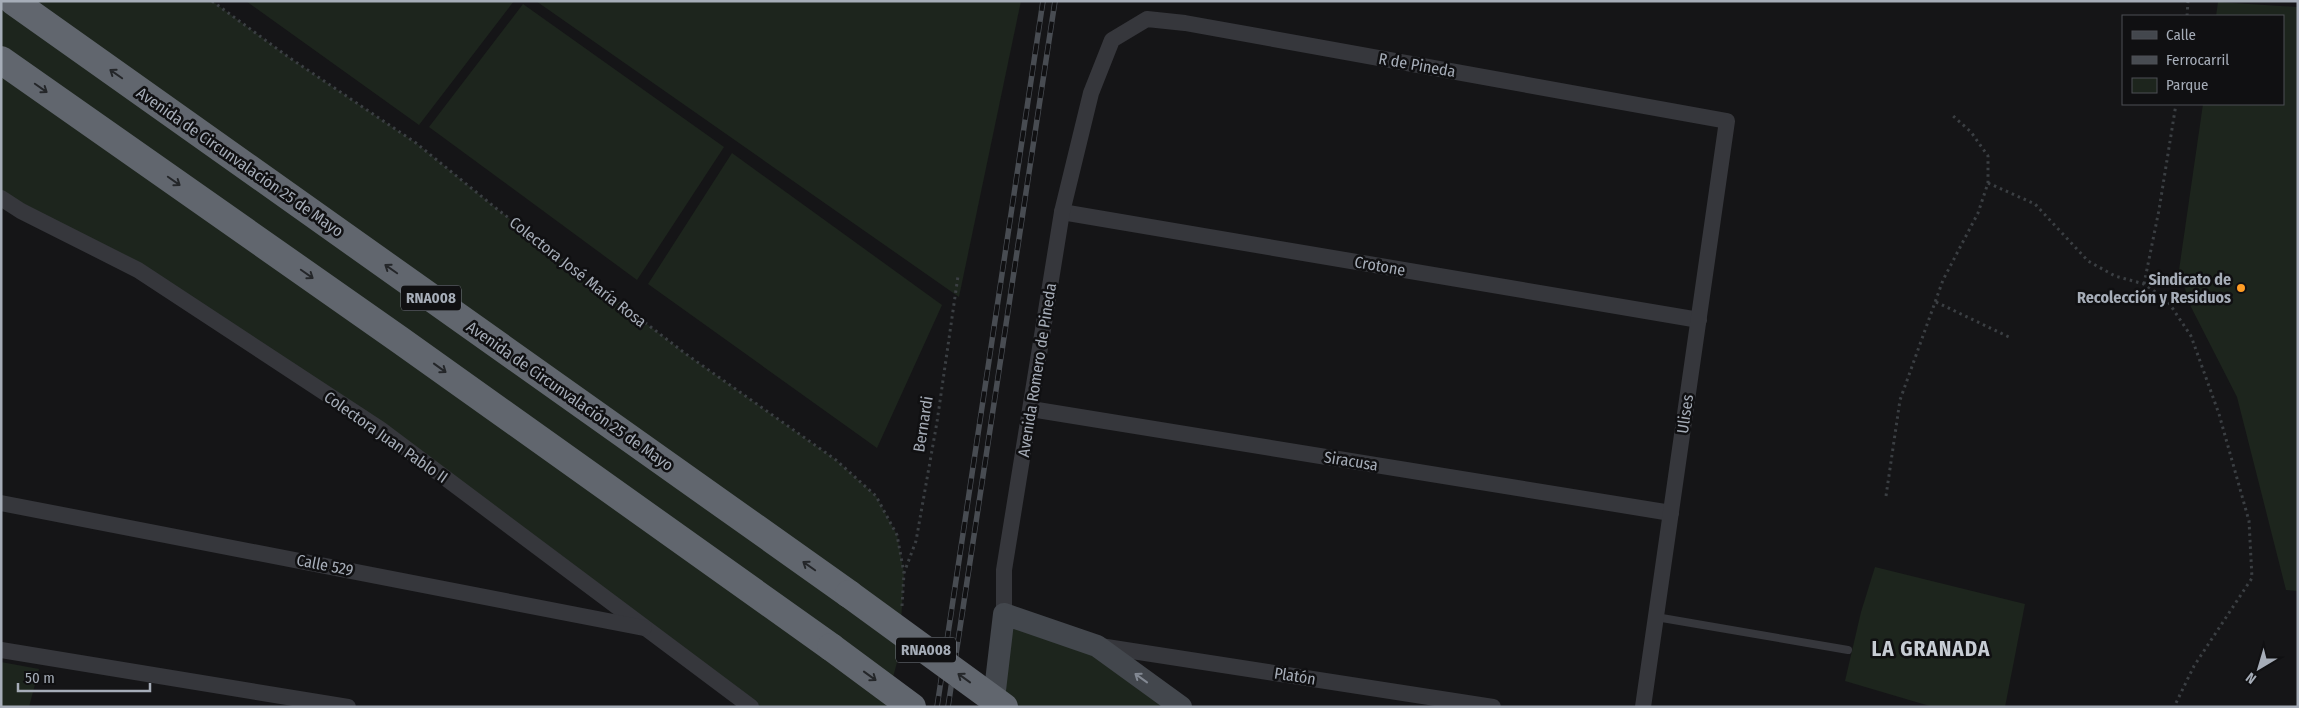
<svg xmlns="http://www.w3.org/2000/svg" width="2299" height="708" viewBox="0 0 2299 708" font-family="'Fira Sans Condensed',sans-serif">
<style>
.green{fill:#1d251d}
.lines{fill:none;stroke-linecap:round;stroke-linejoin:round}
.path{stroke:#3b3f43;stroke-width:3;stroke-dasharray:2.5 4;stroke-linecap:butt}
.lane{stroke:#36373c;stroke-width:8}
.street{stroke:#36373c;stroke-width:16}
.secondary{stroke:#43474d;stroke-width:22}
.highway{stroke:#61666e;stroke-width:28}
.rail-casing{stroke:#484c52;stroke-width:5.5}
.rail{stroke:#101012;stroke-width:4;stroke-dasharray:11;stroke-linecap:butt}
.highway-bridge{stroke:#61666e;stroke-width:28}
.oneway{stroke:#242629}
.oneway2{stroke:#838993}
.poi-dot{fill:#ff9d25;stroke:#101012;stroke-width:2}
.labels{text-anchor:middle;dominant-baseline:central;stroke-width:5;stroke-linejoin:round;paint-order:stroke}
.shield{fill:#101012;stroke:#797e86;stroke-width:1}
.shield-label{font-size:15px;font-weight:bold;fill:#a6adb8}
.street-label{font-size:16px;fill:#a6adb8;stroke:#101012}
.poi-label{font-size:16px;font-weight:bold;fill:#a6adb8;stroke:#101012;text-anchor:end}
.district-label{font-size:21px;font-weight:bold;letter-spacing:1px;fill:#c7ccd4;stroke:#101012}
</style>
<rect width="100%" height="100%" fill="#151517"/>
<g class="green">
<path d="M1,1H212L287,56L416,143L497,209L686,354L836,460L876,496L897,535L904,573L899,655L885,707H751L380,429L138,270L1,198Z"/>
<path d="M246,1H514L419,125Z"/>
<path d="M536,1H1021L959,297Z"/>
<path d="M2218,2L2298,7V591L2286,590L2237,397L2191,307L2179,270L2203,104H2283V16H2216Z"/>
<path d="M523,4L724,147L637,280L429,127Z"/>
<path d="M732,153L942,305L877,448L648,284Z"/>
<path d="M1875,567L2025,604L2005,707H1933L1845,681L1861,612Z"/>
<path d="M1004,614L1097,646L1181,707H993Z"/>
<path d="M1,662L39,669L29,707H1Z"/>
</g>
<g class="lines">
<g class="path">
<path d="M212,1L287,56L416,143L497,209L686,354L836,460L876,496L897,535L904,573"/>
<path d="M2187,16L2188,1"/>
<path d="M1988,183L2035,204L2088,261L2115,276L2144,284L2167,300L2191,336L2219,414L2249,521L2252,578L2194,666L2174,707"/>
<path d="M2144,284L2159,210L2176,104"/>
<path d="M1936,302L2011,338"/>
<path d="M1886,496L1900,400L1943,280L1978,213L1988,183V156L1971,132L1952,115"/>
<path d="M902,606L904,573L916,541L937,422L958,276"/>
</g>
<path class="lane" d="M1656,617L1848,650"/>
<g class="street">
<path d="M1,198L21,211L138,270L380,429L751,707"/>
<path d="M1062,212L1699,320"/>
<path d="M1031,409L1671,513"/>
<path d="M1,503L644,628"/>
<path d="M1004,614V570L1062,212L1091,93L1112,40L1147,19L1185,23L1727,121L1643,707"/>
<path d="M1100,646L1493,707"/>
<path d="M1,650L348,707"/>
</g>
<path class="secondary" d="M993,707L1004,614L1097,646L1181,707"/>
<g class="highway">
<path d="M13,1L849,594"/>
<path d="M1,60L400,340L831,647"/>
</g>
<defs>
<g id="rail">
<path d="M937,707L1043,1"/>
<path d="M948,707L1055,1"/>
</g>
</defs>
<use href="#rail" class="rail-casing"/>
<use href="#rail" class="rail"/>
<g class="highway-bridge">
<path d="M849,594L1004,707"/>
<path d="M831,647L912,707"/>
</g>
</g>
<defs><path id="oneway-shaft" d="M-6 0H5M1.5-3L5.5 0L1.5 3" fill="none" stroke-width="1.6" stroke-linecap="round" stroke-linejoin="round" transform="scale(1.25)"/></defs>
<g class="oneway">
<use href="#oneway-shaft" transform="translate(116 74) rotate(-145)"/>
<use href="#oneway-shaft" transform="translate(41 88) rotate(35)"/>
<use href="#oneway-shaft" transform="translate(174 181) rotate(35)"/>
<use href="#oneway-shaft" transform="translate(391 269) rotate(-145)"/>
<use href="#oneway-shaft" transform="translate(307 274) rotate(35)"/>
<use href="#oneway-shaft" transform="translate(440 368) rotate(36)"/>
<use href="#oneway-shaft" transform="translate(809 566) rotate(-145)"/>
<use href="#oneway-shaft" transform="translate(870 676) rotate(36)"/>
<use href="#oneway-shaft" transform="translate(964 678) rotate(-144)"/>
</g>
<use class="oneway2" href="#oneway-shaft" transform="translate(1141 678) rotate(-144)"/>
<circle class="poi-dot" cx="2241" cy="288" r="5"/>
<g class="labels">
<g class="shield">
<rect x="401" y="285.5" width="60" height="25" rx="4"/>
<rect x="896" y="637.5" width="60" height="25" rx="4"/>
</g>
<g class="shield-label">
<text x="431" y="298">RNA008</text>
<text x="926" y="650">RNA008</text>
</g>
<g class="street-label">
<text transform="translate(1417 65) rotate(10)">R de Pineda</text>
<text transform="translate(240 162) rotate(35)">Avenida de Circunvalación 25 de Mayo</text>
<text transform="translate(1380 266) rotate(10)">Crotone</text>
<text transform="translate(578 272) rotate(38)">Colectora José María Rosa</text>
<text transform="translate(1037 370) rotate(-81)">Avenida Romero de Pineda</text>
<text transform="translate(570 396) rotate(35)">Avenida de Circunvalación 25 de Mayo</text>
<text transform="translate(1685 414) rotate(-82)">Ulises</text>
<text transform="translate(923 424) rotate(-81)">Bernardi</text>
<text transform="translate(386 437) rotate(35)">Colectora Juan Pablo II</text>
<text transform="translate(1351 461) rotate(9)">Siracusa</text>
<text transform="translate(325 565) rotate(11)">Calle 529</text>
<text transform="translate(1295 676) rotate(9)">Platón</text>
</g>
<g class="poi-label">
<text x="2231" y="279">Sindicato de<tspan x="2231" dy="18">Recolección y Residuos</tspan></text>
</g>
<g class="district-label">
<text x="1931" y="649">LA GRANADA</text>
</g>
</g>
<rect width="2299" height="708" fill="none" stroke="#a6adb8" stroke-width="5"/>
<rect x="2122" y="15" width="162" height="90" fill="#101012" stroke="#4c4f54"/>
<rect x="2132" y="31" width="25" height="8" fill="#43474d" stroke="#4c4f54"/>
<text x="2166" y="40" font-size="15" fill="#a6adb8">Calle</text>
<rect x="2132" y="56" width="25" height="8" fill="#484c52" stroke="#4c4f54"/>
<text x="2166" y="65" font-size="15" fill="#a6adb8">Ferrocarril</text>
<rect x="2132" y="78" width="25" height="15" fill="#1d251d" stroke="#4c4f54"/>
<text x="2166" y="90" font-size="15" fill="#a6adb8">Parque</text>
<g transform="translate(2259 668) rotate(218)" stroke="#101012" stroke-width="4" paint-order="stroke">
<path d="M0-4L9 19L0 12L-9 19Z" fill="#a6adb8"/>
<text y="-8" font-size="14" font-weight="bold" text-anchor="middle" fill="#a6adb8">N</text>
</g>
<path d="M18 683v8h132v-8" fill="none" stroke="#a6adb8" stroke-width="2.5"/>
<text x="25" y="683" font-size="15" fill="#a6adb8" stroke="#101012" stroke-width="4" paint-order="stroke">50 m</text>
</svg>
